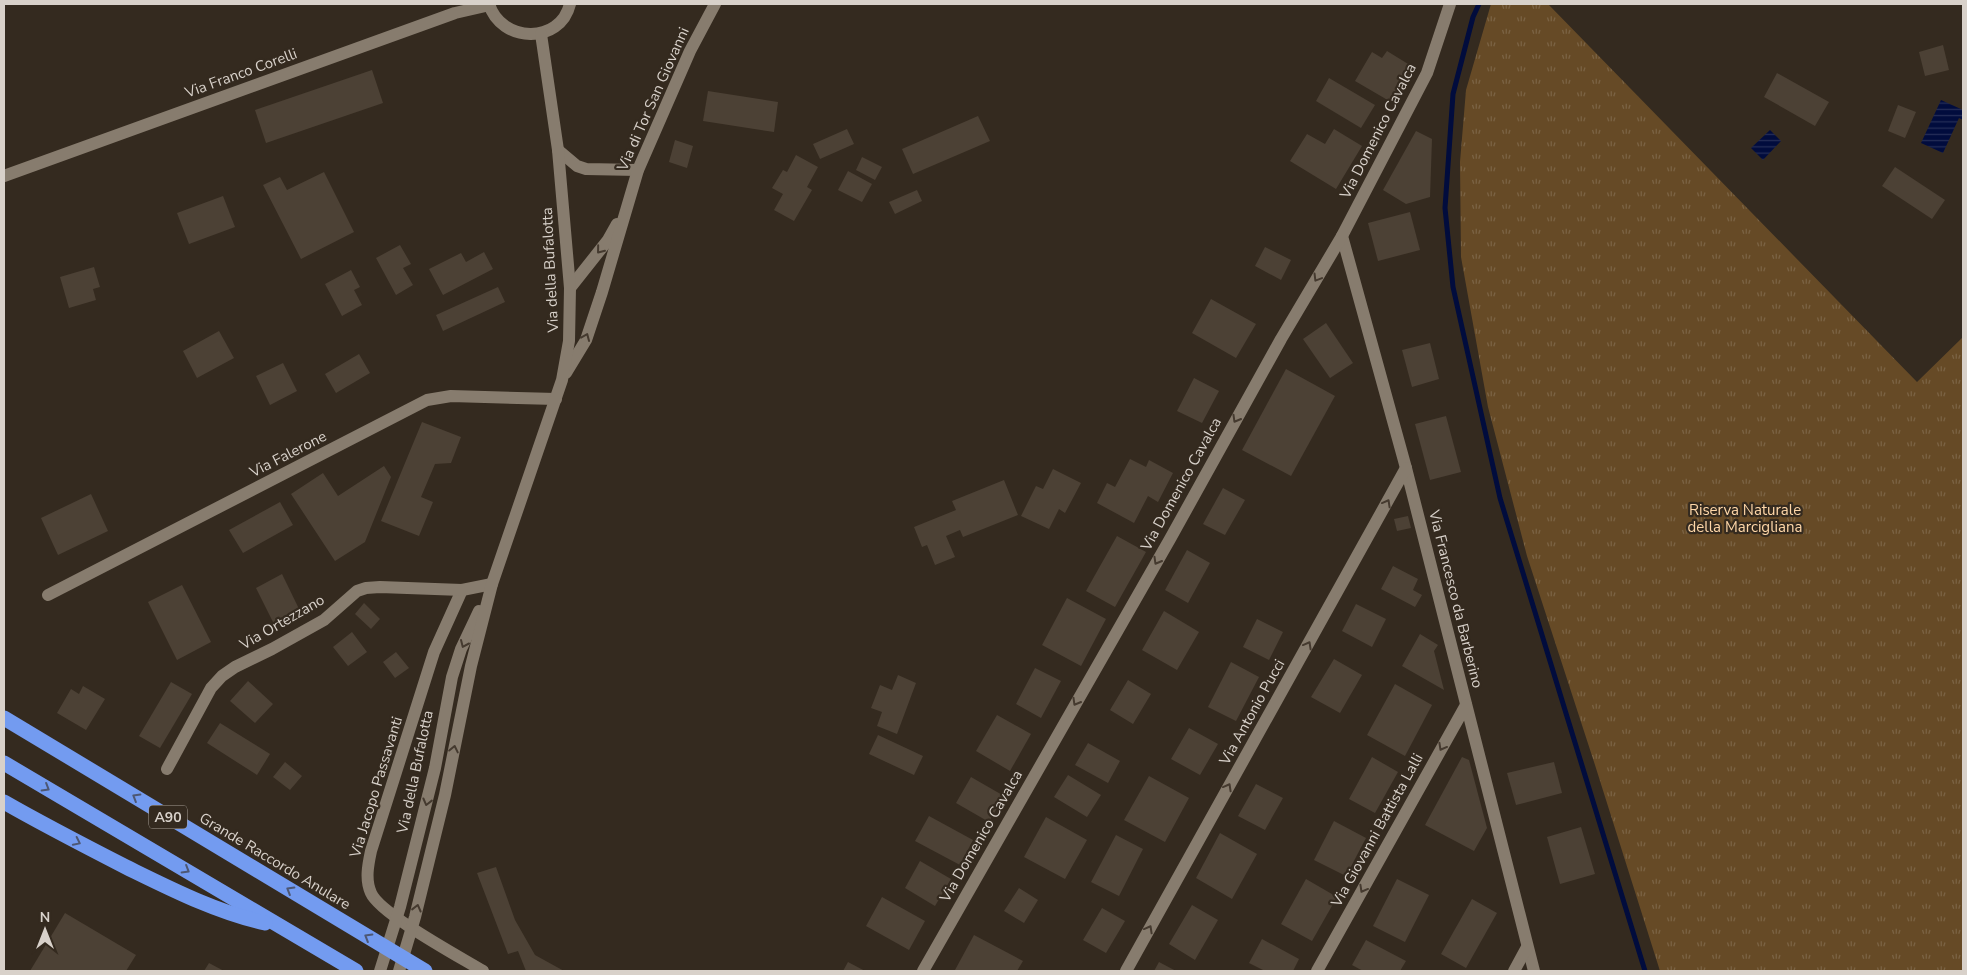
<svg xmlns="http://www.w3.org/2000/svg" width="1967" height="975" viewBox="0 0 1967 975" font-family="'Nunito Sans',sans-serif">
<style>
.park{fill:url(#park-tufts)}
.water{fill:url(#water-rules)}
.lines{fill:none;stroke-linecap:round;stroke-linejoin:round}
.stream{stroke:#010c3d;stroke-width:5}
.building{fill:#4c4135}
.minor{stroke:#877c6e;stroke-width:12}
.tertiary{stroke:#877c6e;stroke-width:12}
.motorway{stroke:#739bf0;stroke-width:15}
.oneway{stroke:#453a2f}
.oneway2{stroke:#4d5773}
.labels{text-anchor:middle;dominant-baseline:central;stroke-width:4.5;stroke-linejoin:round;paint-order:stroke}
.shield{fill:#342a1f;stroke:#a79f97;stroke-width:1}
.shield-label{font-size:14px;font-weight:bold;fill:#d8d1ca}
.street-label{font-size:15px;fill:#d8d1ca;stroke:#342a1f}
.park-label{font-size:15px;fill:#ffd7a8;stroke:#342a1f}
</style>
<defs>
<pattern id="park-tufts" width="24" height="20" patternUnits="userSpaceOnUse" patternTransform="scale(1.25)"><rect width="24" height="20" fill="#664a26"/><path d="M3 7l-1-3M5 7V3M7 7l1-3M15 17l-1-3M17 17v-4M19 17l1-3" fill="none" stroke="#7b6344"/></pattern>
<pattern id="water-rules" width="6" height="5" patternUnits="userSpaceOnUse" patternTransform="scale(1.25)"><rect width="6" height="5" fill="#010c3d"/><path d="M0 2.5h6" fill="none" stroke="#252e58"/></pattern>
</defs>
<rect width="100%" height="100%" fill="#342a1f"/>
<path class="park" d="M1491,4H1548L1917,382L1963,337V971H1660L1595,765L1527,556L1488,407L1461,257L1460,162L1466,90Z"/>
<g class="water">
<path d="M1941,100L1963,110V120L1959,118L1943,153L1921,143Z"/>
<path d="M1770,130L1781,141L1763,160L1751,148Z"/>
</g>
<g class="lines">
<path class="stream" d="M1479,4L1473,17L1453,94L1445,208L1453,287L1500,498L1645,971"/>
</g>
<g class="building">
<path d="M1943,45L1949,70L1925,76L1919,52Z"/>
<path d="M1387,51L1413,67L1391,102L1355,81L1372,52L1382,58Z"/>
<path d="M372,70L383,103L266,143L255,110Z"/>
<path d="M1777,73L1829,102L1815,126L1764,97Z"/>
<path d="M1329,78L1375,105L1361,128L1316,101Z"/>
<path d="M708,91L778,102L774,132L703,121Z"/>
<path d="M1898,105L1916,112L1905,138L1888,131Z"/>
<path d="M978,116L990,141L913,174L902,149Z"/>
<path d="M847,129L854,144L820,159L813,144Z"/>
<path d="M1334,129L1362,146L1336,189L1290,161L1307,134L1325,144Z"/>
<path d="M1416,131L1432,139L1430,197L1406,204L1383,190Z"/>
<path d="M675,140L693,146L687,168L669,162Z"/>
<path d="M796,155L818,167L807,187L812,190L794,221L774,210L783,194L772,188L783,170L787,172Z"/>
<path d="M862,157L882,167L875,180L856,170Z"/>
<path d="M1895,167L1945,200L1932,219L1882,186Z"/>
<path d="M848,171L872,184L862,202L838,190Z"/>
<path d="M324,172L354,232L301,259L263,185L280,177L287,190Z"/>
<path d="M917,190L922,201L895,214L889,202Z"/>
<path d="M223,196L235,227L189,244L177,213Z"/>
<path d="M1410,212L1420,250L1378,261L1368,223Z"/>
<path d="M400,245L411,264L403,268L413,285L396,295L376,258Z"/>
<path d="M1265,247L1291,260L1281,280L1255,266Z"/>
<path d="M484,252L493,269L443,295L429,269L461,253L466,262Z"/>
<path d="M94,267L100,287L93,289L96,300L69,308L60,277Z"/>
<path d="M351,270L360,287L354,290L362,305L342,316L325,284Z"/>
<path d="M498,287L505,302L443,331L436,315Z"/>
<path d="M1211,299L1256,324L1236,358L1192,333Z"/>
<path d="M1326,323L1353,363L1330,378L1303,339Z"/>
<path d="M219,331L234,358L197,378L183,351Z"/>
<path d="M1430,343L1439,379L1412,387L1402,350Z"/>
<path d="M359,354L370,373L336,393L325,374Z"/>
<path d="M283,363L297,391L270,405L256,376Z"/>
<path d="M1286,369L1335,396L1291,476L1242,450Z"/>
<path d="M1194,378L1219,391L1202,423L1177,411Z"/>
<path d="M1446,416L1461,472L1430,480L1415,424Z"/>
<path d="M422,422L461,437L451,463L435,464L421,497L433,502L419,536L381,521Z"/>
<path d="M1130,459L1146,467L1149,460L1173,473L1158,502L1148,496L1134,523L1097,503L1107,483L1115,487Z"/>
<path d="M384,466L391,477L365,542L335,561L291,494L323,473L338,496Z"/>
<path d="M1053,469L1081,483L1065,513L1059,509L1049,529L1021,516L1036,486L1043,489Z"/>
<path d="M1004,480L1018,515L963,537L960,530L946,536L955,557L935,565L927,545L922,547L914,527L956,510L952,501Z"/>
<path d="M1223,488L1245,500L1225,535L1203,524Z"/>
<path d="M91,494L108,531L58,555L41,518Z"/>
<path d="M280,502L293,525L243,553L229,530Z"/>
<path d="M1408,516L1411,528L1397,531L1394,519Z"/>
<path d="M1117,536L1146,552L1115,607L1086,591Z"/>
<path d="M1187,550L1210,563L1188,603L1165,590Z"/>
<path d="M1393,566L1418,579L1413,590L1422,595L1415,607L1381,589Z"/>
<path d="M282,574L301,613L275,626L256,588Z"/>
<path d="M182,585L211,642L177,660L148,602Z"/>
<path d="M1067,598L1106,619L1081,666L1042,645Z"/>
<path d="M364,603L380,619L371,629L355,614Z"/>
<path d="M1356,604L1386,619L1372,647L1342,631Z"/>
<path d="M1164,611L1199,632L1177,670L1142,650Z"/>
<path d="M1257,619L1283,632L1269,660L1243,647Z"/>
<path d="M352,632L367,652L348,666L333,647Z"/>
<path d="M1420,634L1438,645L1434,651L1444,690L1402,666Z"/>
<path d="M396,652L409,668L395,678L383,662Z"/>
<path d="M1334,659L1362,675L1340,713L1311,697Z"/>
<path d="M1231,662L1259,677L1236,721L1208,707Z"/>
<path d="M1035,668L1061,681L1041,718L1016,704Z"/>
<path d="M898,675L916,683L897,734L877,726L882,712L871,708L880,685L892,690Z"/>
<path d="M1128,680L1151,694L1133,724L1110,710Z"/>
<path d="M248,681L273,704L255,723L230,701Z"/>
<path d="M171,682L192,694L160,748L139,736Z"/>
<path d="M1395,684L1432,705L1405,756L1367,735Z"/>
<path d="M83,686L105,699L86,730L57,713L71,689L79,694Z"/>
<path d="M997,715L1031,734L1010,771L976,751Z"/>
<path d="M220,723L270,754L257,775L207,743Z"/>
<path d="M1189,728L1218,744L1200,775L1171,759Z"/>
<path d="M878,735L923,756L914,775L869,754Z"/>
<path d="M1088,743L1120,761L1108,783L1075,765Z"/>
<path d="M1372,757L1398,772L1375,813L1349,799Z"/>
<path d="M1462,757L1469,760L1487,828L1474,851L1425,825Z"/>
<path d="M285,762L302,776L290,790L273,777Z"/>
<path d="M1554,762L1562,793L1516,805L1507,773Z"/>
<path d="M1068,775L1101,795L1087,817L1054,797Z"/>
<path d="M1149,776L1189,798L1165,842L1124,820Z"/>
<path d="M971,777L1004,796L989,822L956,803Z"/>
<path d="M1256,784L1283,798L1265,830L1238,816Z"/>
<path d="M929,816L973,840L960,865L915,841Z"/>
<path d="M1046,817L1087,840L1065,879L1024,857Z"/>
<path d="M1334,821L1366,838L1346,876L1314,860Z"/>
<path d="M1581,827L1595,874L1560,884L1547,837Z"/>
<path d="M1220,833L1257,854L1232,899L1196,878Z"/>
<path d="M1116,835L1143,849L1119,896L1091,882Z"/>
<path d="M920,861L951,879L935,906L905,888Z"/>
<path d="M496,867L515,920L535,955L564,971H526L518,951L508,954L477,873Z"/>
<path d="M1306,879L1337,897L1312,941L1281,924Z"/>
<path d="M1397,879L1429,895L1405,942L1373,926Z"/>
<path d="M1019,888L1038,900L1024,923L1004,911Z"/>
<path d="M882,897L925,921L909,950L866,926Z"/>
<path d="M1472,899L1497,913L1466,968L1441,954Z"/>
<path d="M1192,905L1218,920L1195,960L1169,944Z"/>
<path d="M1102,908L1125,921L1106,953L1083,940Z"/>
<path d="M65,913L136,955L126,971H30Z"/>
<path d="M974,935L1023,961L1017,971L955,970Z"/>
<path d="M1262,939L1299,959L1293,971H1265L1249,963Z"/>
<path d="M1366,940L1406,961L1400,971H1363L1352,965Z"/>
<path d="M848,962L865,971H843Z"/>
<path d="M1159,962L1176,971H1154Z"/>
<path d="M209,963L224,971H204Z"/>
</g>
<g class="lines">
<g class="minor">
<path d="M1342,236L1406,468L1534,971"/>
<path d="M462,590L434,652L371,851C368,865 365,880 371,893C380,914 460,957 483,971"/>
<path d="M48,595L427,400L451,396L556,399"/>
<path d="M167,769L211,688L222,676L235,667L272,649L324,620L357,591L366,588L380,587L462,590L492,584"/>
<path d="M923,971L1170,539L1281,339L1342,236L1427,73L1450,4"/>
<path d="M1126,971L1406,468"/>
<path d="M1317,971L1466,705"/>
<path d="M1514,971L1527,947"/>
</g>
<g class="tertiary">
<path d="M489,4C501,43 560,45 570,4"/>
<path d="M558,150L577,166L586,169L638,170"/>
<path d="M4,176L455,13L490,5"/>
<path d="M570,288L608,240L617,224"/>
<path d="M566,373L586,340L602,292L638,170L690,51L715,4"/>
<path d="M380,971L400,907L435,768L452,677L461,649L479,611"/>
<path d="M399,971L415,917L445,795L471,666L492,584L562,380L569,341L570,288L558,150L541,34"/>
</g>
<g class="motorway">
<path d="M4,718L425,971"/>
<path d="M4,763L356,971"/>
<path d="M4,802C44,825 85,846 126,867C171,889 216,912 265,923"/>
</g>
</g>
<defs><path id="oneway-chevron" d="M-2-3.5L2.5 0L-2 3.5" fill="none" stroke-width="1.6" stroke-linecap="round" stroke-linejoin="round" transform="scale(1.25)"/></defs>
<g class="oneway">
<use href="#oneway-chevron" transform="translate(600 250) rotate(129)"/>
<use href="#oneway-chevron" transform="translate(1317 278) rotate(121)"/>
<use href="#oneway-chevron" transform="translate(586 337) rotate(-67)"/>
<use href="#oneway-chevron" transform="translate(1236 419) rotate(120)"/>
<use href="#oneway-chevron" transform="translate(1387 503) rotate(-61)"/>
<use href="#oneway-chevron" transform="translate(1157 561) rotate(120)"/>
<use href="#oneway-chevron" transform="translate(464 644) rotate(114)"/>
<use href="#oneway-chevron" transform="translate(1308 645) rotate(-61)"/>
<use href="#oneway-chevron" transform="translate(1076 702) rotate(120)"/>
<use href="#oneway-chevron" transform="translate(1442 747) rotate(119)"/>
<use href="#oneway-chevron" transform="translate(454 749) rotate(-78)"/>
<use href="#oneway-chevron" transform="translate(1228 787) rotate(-61)"/>
<use href="#oneway-chevron" transform="translate(427 802) rotate(104)"/>
<use href="#oneway-chevron" transform="translate(1363 889) rotate(119)"/>
<use href="#oneway-chevron" transform="translate(417 908) rotate(-76)"/>
<use href="#oneway-chevron" transform="translate(1149 929) rotate(-61)"/>
</g>
<g class="oneway2">
<use href="#oneway-chevron" transform="translate(46 788) rotate(31)"/>
<use href="#oneway-chevron" transform="translate(136 797) rotate(-149)"/>
<use href="#oneway-chevron" transform="translate(77 842) rotate(26)"/>
<use href="#oneway-chevron" transform="translate(186 870) rotate(31)"/>
<use href="#oneway-chevron" transform="translate(290 890) rotate(-149)"/>
<use href="#oneway-chevron" transform="translate(368 937) rotate(-149)"/>
</g>
<g class="labels">
<rect class="shield" x="149" y="805.5" width="38" height="23" rx="4"/>
<g class="shield-label">
<text x="168" y="817">A90</text>
</g>
<g class="street-label">
<text transform="translate(241 73) rotate(-20)">Via Franco Corelli</text>
<text transform="translate(653 99) rotate(-66)">Via di Tor San Giovanni</text>
<text transform="translate(1378 131) rotate(-63)">Via Domenico Cavalca</text>
<text transform="translate(550 270) rotate(-93)">Via della Bufalotta</text>
<text transform="translate(288 454) rotate(-27)">Via Falerone</text>
<text transform="translate(1181 484) rotate(-61)">Via Domenico Cavalca</text>
<text transform="translate(1456 599) rotate(76)">Via Francesco da Barberino</text>
<text transform="translate(282 622) rotate(-30)">Via Ortezzano</text>
<text transform="translate(1252 712) rotate(-61)">Via Antonio Pucci</text>
<text transform="translate(415 772) rotate(-78)">Via della Bufalotta</text>
<text transform="translate(376 787) rotate(-73)">Via Jacopo Passavanti</text>
<text transform="translate(1377 830) rotate(-61)">Via Giovanni Battista Lalli</text>
<text transform="translate(981 836) rotate(-60)">Via Domenico Cavalca</text>
<text transform="translate(275 861) rotate(31)">Grande Raccordo Anulare</text>
</g>
<g class="park-label">
<text x="1745" y="510">Riserva Naturale<tspan x="1745" dy="17">della Marcigliana</tspan></text>
</g>
</g>
<rect width="1967" height="975" fill="none" stroke="#d8d1ca" stroke-width="10"/>
<g transform="translate(45 930)" stroke="#342a1f" stroke-width="4" paint-order="stroke">
<path d="M0-4L9 19L0 12L-9 19Z" fill="#d8d1ca"/>
<text y="-8" font-size="14" font-weight="bold" text-anchor="middle" fill="#d8d1ca">N</text>
</g>
</svg>
